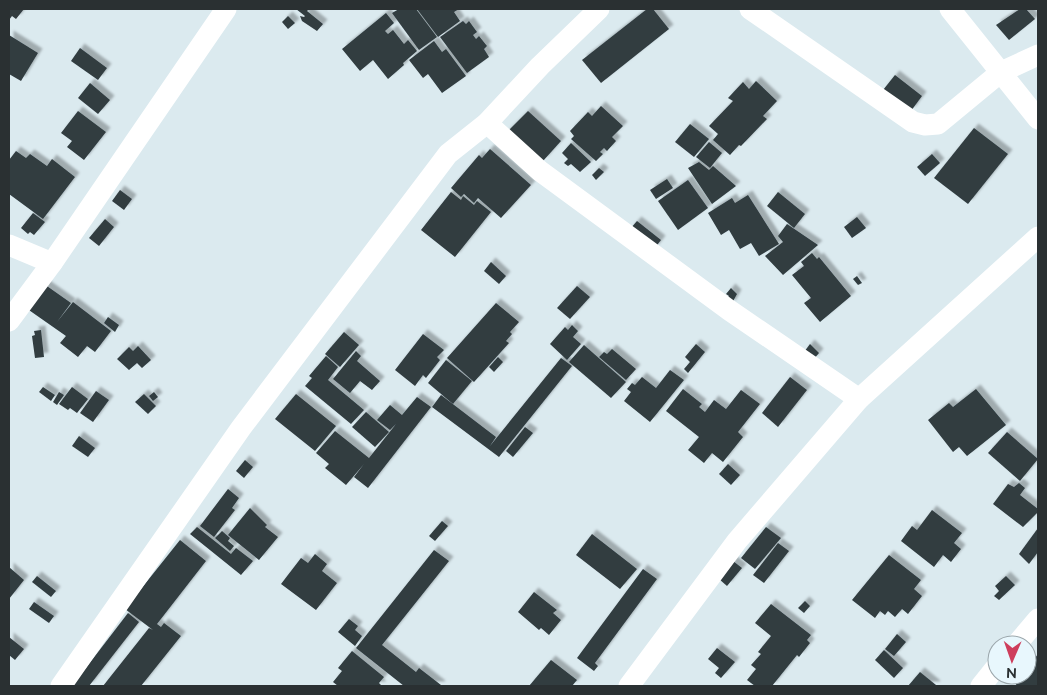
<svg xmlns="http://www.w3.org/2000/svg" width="1047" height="695" viewBox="0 0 1047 695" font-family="Raleway,sans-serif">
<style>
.building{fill:#303c40;filter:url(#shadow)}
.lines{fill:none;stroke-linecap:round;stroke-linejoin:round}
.minor{stroke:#fff;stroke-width:21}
</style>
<defs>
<filter id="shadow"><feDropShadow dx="4.5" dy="-4.5" stdDeviation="1" flood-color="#0004"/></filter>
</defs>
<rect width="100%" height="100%" fill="#dbeaef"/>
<g class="building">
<path d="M9,9H24L16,19L12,16L9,20Z"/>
<path d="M296,9H309L307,11L323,24L317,31L302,21L300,16L304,17L305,16Z"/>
<path d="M399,9H416L437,37L419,50L392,13Z"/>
<path d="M417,9H459L454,12L460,21L438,37Z"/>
<path d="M647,9H653L669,29L601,83L582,60Z"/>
<path d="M1020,9H1026L1035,19L1009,40L996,25Z"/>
<path d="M386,13L394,23L385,31L388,34L393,30L404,44L408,40L417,51L403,63L404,65L388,79L373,60L360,71L342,49Z"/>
<path d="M288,16L295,23L288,29L282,22Z"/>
<path d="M463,21L466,24L469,21L477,32L473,35L476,39L479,36L487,46L484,49L489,57L467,73L440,37Z"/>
<path d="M9,35L38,53L21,81L9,74Z"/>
<path d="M434,41L442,52L446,49L466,76L442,93L428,74L423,78L409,60Z"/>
<path d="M80,48L107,68L98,80L71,61Z"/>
<path d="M895,75L922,96L911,111L883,90Z"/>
<path d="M756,81L777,101L763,116L767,119L741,146L739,145L730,155L713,140L718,134L709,126L733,101L728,98L743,82L749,89Z"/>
<path d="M90,83L110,100L98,114L78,98Z"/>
<path d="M601,106L623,126L612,137L616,141L607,151L604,148L600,152L603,154L596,161L571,139L574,136L570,131L588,112L592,116Z"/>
<path d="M78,111L106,132L84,160L67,147L72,141L61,133Z"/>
<path d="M528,111L561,141L543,161L505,134Z"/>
<path d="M690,124L709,139L694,157L675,142Z"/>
<path d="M974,128L1008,154L968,204L934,178Z"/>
<path d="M709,142L722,153L710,168L696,157Z"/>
<path d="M571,143L591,162L580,172L571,164L568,166L564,163L568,159L562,153Z"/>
<path d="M490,149L531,185L501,218L478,198L474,203L464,194L461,197L451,188L479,155L482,158Z"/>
<path d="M16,151L26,158L30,154L47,166L52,159L75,177L43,219L9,194V160Z"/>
<path d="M932,154L940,163L925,176L917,167Z"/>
<path d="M699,162L709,170L713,166L736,186L712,204L688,168Z"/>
<path d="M599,168L604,172L596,180L592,175Z"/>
<path d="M667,179L673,188L656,199L650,190Z"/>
<path d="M688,180L708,208L678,230L658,201Z"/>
<path d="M120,190L132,199L124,210L112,201Z"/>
<path d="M451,192L461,200L463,196L474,205L477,201L491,212L455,257L421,230Z"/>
<path d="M778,192L805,214L794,228L767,206Z"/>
<path d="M748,195L779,244L759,256L751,243L740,249L729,230L721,235L708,213L732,198L735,203Z"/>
<path d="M33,213L45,222L34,235L30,232L28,234L21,228Z"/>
<path d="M857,217L866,228L852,238L844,227Z"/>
<path d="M105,219L114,227L99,246L89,238Z"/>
<path d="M637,221L661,240L654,249L630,229Z"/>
<path d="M787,224L818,245L783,275L765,256L783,242L778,236Z"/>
<path d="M812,253L817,259L819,257L851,296L820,322L804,303L811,298L792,275L804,266L801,262Z"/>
<path d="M491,262L506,276L499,284L484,271Z"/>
<path d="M857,276L862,283L858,285L853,279Z"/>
<path d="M44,284L71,303L57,322L73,302L111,331L95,352L87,346L78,357L60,343L66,336L26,308Z"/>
<path d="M577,286L590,297L570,319L557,308Z"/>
<path d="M731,288L737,294L731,305L725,300L729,296L726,294Z"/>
<path d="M496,303L519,322L510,332L512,334L506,341L509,343L474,382L447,358Z"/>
<path d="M108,317L119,325L115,332L104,323Z"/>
<path d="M572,325L578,331L573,337L581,344L567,360L550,344L565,327L568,330Z"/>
<path d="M41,330L44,357L35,358L32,336L35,335L34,331Z"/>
<path d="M344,332L359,345L340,367L325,354Z"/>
<path d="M423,334L444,350L437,357L440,360L426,378L423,375L415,386L395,370Z"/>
<path d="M696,344L705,352L688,373L684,369L690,362L685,357Z"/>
<path d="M810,344L819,353L813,360L804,352Z"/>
<path d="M584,345L626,382L611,398L569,362Z"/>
<path d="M138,346L151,360L142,368L137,363L129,370L117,359L129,347L133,351Z"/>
<path d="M612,349L636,369L626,380L599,357L604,352L607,354Z"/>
<path d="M356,351L361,356L357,361L380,381L372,390L360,381L350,393L333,379Z"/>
<path d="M326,356L338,367L328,380L364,410L351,424L305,386L312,378L309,376Z"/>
<path d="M498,357L503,362L494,372L489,367Z"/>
<path d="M561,358L572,366L499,457L432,407L441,395L496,437L490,446Z"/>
<path d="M446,360L472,381L453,404L428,383Z"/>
<path d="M670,370L684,380L650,422L624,401L631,392L627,389L632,383L635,385L642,377L656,388Z"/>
<path d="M790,377L807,390L778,427L762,413Z"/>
<path d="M43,387L55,395L51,401L39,392Z"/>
<path d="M72,387L88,399L77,413L70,408L68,410L59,404Z"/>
<path d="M683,389L702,404L699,407L705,412L714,400L726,409L741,390L760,404L738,432L743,437L723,462L712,453L704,463L688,450L699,437L666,411Z"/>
<path d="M976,389L1006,425L967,456L959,447L953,452L928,420L949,403L953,407Z"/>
<path d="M96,391L109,400L93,422L80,413Z"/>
<path d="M59,392L64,395L57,405L53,402Z"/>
<path d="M154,392L158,397L153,401L149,396Z"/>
<path d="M144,394L156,406L148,414L135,402Z"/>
<path d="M296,394L336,426L315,451L275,419Z"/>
<path d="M417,397L431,407L368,488L354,477L364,464L346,485L325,468L329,464L316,453L335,431L369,458L396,424L390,430L377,420L390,405L402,415Z"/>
<path d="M366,412L389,432L375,447L352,427Z"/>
<path d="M525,427L533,433L513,457L506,451Z"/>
<path d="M1007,432L1038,459L1020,481L988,453Z"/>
<path d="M79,436L95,448L88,457L72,446Z"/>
<path d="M245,460L253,467L244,478L236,471Z"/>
<path d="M728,464L740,475L731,485L719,474Z"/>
<path d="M1019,483L1025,488L1020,495L1038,509V512L1023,527L993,504L1008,484L1014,487Z"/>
<path d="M228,489L239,498L232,508L235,510L214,537L200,526Z"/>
<path d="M250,508L267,525L265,527L278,537L259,560L228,535Z"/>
<path d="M932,510L962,533L954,543L961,549L951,562L943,555L934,567L901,541L912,526L917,530Z"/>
<path d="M442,521L448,526L435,541L429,536Z"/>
<path d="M197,527L231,554L236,548L253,561L241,575L190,534Z"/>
<path d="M766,527L781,538L755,569L741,558Z"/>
<path d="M1038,528V552L1029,564L1019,554Z"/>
<path d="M222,531L230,538L228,541L234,546L230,551L215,538Z"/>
<path d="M592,534L637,569L620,589L576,555Z"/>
<path d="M180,540L206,561L157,624L161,627L164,623L181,636L141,686H103L149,628L153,630L125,609Z"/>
<path d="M778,543L789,551L764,583L753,575Z"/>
<path d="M434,550L449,561L382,645L416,672L419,668L441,685L440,686H404L356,648Z"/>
<path d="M315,554L327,564L322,571L337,583L316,610L281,584L301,558L308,563Z"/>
<path d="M889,555L921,580L914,589L922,596L908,614L902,609L895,617L888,611L885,615L880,611L875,618L852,600Z"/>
<path d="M733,561L742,568L727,586L719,579Z"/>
<path d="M9,567L24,580L9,599Z"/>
<path d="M643,569L657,579L595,663L598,666L594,671L577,658Z"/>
<path d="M37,576L56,591L51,597L32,582Z"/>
<path d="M1006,576L1015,585L999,600L994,596L999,591L995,586Z"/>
<path d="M534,592L557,610L553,613L561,620L549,635L541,628L539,630L518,612Z"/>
<path d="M805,601L810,606L804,613L798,608Z"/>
<path d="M34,602L54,616L49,623L29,609Z"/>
<path d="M771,604L811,635L807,640L810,643L799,657L797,655L772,686H755L747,680L756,669L751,665L761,654L758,652L771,636L755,623Z"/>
<path d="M128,613L139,622L89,686H72Z"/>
<path d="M349,619L358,626L355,630L362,636L355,646L338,632Z"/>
<path d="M897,634L906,642L894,656L885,649Z"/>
<path d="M9,637L24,649L15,660L9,655Z"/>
<path d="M717,648L735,662L721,678L715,673L719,668L708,659Z"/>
<path d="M884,650L903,668L894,678L875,660Z"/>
<path d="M352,651L384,677L379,683L382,686H338L333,682L342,671L338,668Z"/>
<path d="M1038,654V686H1015L1023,675H1027V669Z"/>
<path d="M551,660L577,680L572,686H529Z"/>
<path d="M920,672L936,685L935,686H908Z"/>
</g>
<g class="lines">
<g class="minor">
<path d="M750,9L913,122L925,125L938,124L1001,72L1038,55"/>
<path d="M950,9L1038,119"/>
<path d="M487,123L540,171L729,310L859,399"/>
<path d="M9,245L52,263"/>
<path d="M9,321L52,263L226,9"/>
<path d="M1016,645L1038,619"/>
<path d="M61,686L241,428L448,154L487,123L540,66L599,9"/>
<path d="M629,686L737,541L859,399L1038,237"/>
<path d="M981,686L997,666"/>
</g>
</g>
<rect width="1047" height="695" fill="none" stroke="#2a3032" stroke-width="20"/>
<g transform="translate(1012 660) rotate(182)"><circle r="24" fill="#e8f7fd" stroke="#9ca7ac"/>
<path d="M0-4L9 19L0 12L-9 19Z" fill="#ce3e5c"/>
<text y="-8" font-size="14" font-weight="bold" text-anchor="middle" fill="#2a3032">N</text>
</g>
</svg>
